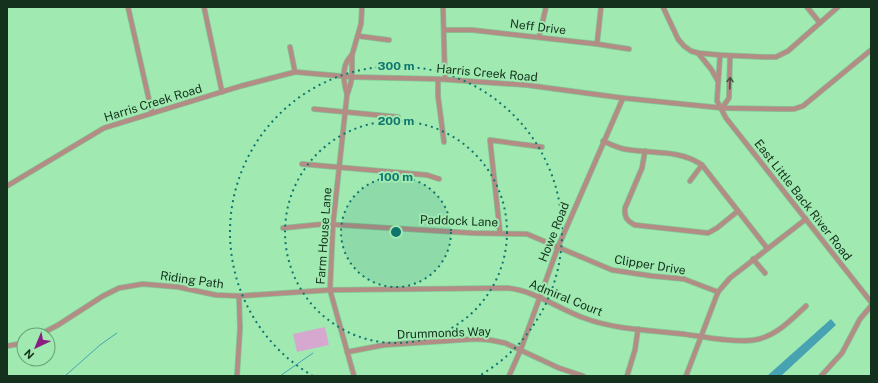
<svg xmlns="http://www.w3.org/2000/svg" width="878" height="383" viewBox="0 0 878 383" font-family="'Public Sans',sans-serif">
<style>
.green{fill:#d6a8cf}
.water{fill:#47a2b2}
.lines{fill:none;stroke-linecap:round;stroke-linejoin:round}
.stream{stroke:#47a2b2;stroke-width:1}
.minor-casing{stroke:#84c594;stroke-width:6}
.minor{stroke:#b38d85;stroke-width:4.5}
.oneway{stroke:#4b5141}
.ring{fill:none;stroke:#0f766e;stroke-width:2;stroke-dasharray:2 4}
.labels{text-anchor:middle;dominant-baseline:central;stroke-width:4;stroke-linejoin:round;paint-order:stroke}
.street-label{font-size:12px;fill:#13311c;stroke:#a0eab2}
.centre{fill:#0f766e;stroke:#a0eab2;stroke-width:2}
.ring-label{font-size:12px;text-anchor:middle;font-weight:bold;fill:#0f766e;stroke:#a0eab2;stroke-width:4;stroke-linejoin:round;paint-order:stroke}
</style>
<rect width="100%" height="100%" fill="#a0eab2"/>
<path class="green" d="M325,327L329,345L297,352L293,334Z"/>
<path class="water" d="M831,319L836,325L781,376H767Z"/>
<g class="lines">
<g class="stream">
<path d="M65,376L100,345L117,333"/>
<path d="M280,376L313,353"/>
</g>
<defs>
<g id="minor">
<path d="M128,7L152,113"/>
<path d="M204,7L222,92"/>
<path d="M443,7L445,79"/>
<path d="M663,7L678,39L684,46L691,51L698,53L720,55L764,57H776L788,51L838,7"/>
<path d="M807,7L820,23"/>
<path d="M444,30H472L597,44L629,49"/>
<path d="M358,36L389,40"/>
<path d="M539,37L546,7"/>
<path d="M597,44L601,7"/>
<path d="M290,47L295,72"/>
<path d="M698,53L711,69L718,81"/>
<path d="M720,55L717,101L726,118L871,302"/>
<path d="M438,79V96L444,142"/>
<path d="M347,94C343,81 341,65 352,55"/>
<path d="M722,108L729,98L730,56"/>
<path d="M314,109L398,117"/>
<path d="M603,141C610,144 616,147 624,149C650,154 679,149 702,165L767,248"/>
<path d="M645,151L642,168L625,208C624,217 627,221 635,225L708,233L717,228L738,211"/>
<path d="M302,164L427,175L439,179"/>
<path d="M690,181L702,165"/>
<path d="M7,186L104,128L241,86L295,72L352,77L438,79L526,85L623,98L722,108L782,109H794L803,106L871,50"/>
<path d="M283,228L324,224L472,233L527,234L612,270L652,276L684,279L718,292"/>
<path d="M500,233L490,140L542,147"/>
<path d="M753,259L765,273"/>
<path d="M39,335L58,325L103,296L119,288L143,284L178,287L216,295L239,296L330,290L508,288C535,291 559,309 584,318C616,330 651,330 683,334C704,337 740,344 759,339C778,334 792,319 806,306"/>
<path d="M7,346L24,343"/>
<path d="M347,352L384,345L475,339L490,340L505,343L559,368L583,376"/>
<path d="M237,376L240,328L239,296"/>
<path d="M354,376L330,290L333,224L347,95L350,86L352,77V55L361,24L362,7"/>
<path d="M509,376L521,349L558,247L623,98"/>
<path d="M627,376L635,350L638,329"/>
<path d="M686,376L718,292L730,278L806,219"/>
<path d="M821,376L842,353L860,319L871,306"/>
</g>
</defs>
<use href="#minor" class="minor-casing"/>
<use href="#minor" class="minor"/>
</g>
<defs><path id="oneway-shaft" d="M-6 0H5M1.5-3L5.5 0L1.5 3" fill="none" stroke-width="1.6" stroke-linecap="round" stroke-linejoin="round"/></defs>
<use class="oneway" href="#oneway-shaft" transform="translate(730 83) rotate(-88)"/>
<circle cx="396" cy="232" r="55" fill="#0f766e" fill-opacity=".12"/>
<g class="ring">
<circle cx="396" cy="232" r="55"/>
<circle cx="396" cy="232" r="111"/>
<path d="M313 376A166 166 0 1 1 479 376"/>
</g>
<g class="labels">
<g class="street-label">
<text transform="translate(538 27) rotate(7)">Neff Drive</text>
<text transform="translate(487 73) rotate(5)">Harris Creek Road</text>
<text transform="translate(153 103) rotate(-17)">Harris Creek Road</text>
<text transform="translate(803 200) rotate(52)">East Little Back River Road</text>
<text transform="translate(459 221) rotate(2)">Paddock Lane</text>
<text transform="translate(554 232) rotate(-68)">Howe Road</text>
<text transform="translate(324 236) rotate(-86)">Farm House Lane</text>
<text transform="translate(650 265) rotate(9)">Clipper Drive</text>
<text transform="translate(192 280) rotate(8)">Riding Path</text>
<text transform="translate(566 298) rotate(22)">Admiral Court</text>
<text transform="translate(444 333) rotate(-2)">Drummonds Way</text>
</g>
</g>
<circle cx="396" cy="232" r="6" class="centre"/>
<g class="ring-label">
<text x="396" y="70">300 m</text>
<text x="396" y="125">200 m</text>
<text x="396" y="181">100 m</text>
</g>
<rect width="878" height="383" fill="none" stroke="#13311c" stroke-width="16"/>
<g transform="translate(36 347) rotate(224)"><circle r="19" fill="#a0eab2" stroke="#68a076"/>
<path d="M0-3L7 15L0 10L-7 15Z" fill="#8a1e82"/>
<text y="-6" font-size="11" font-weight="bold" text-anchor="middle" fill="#13311c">N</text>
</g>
</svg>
